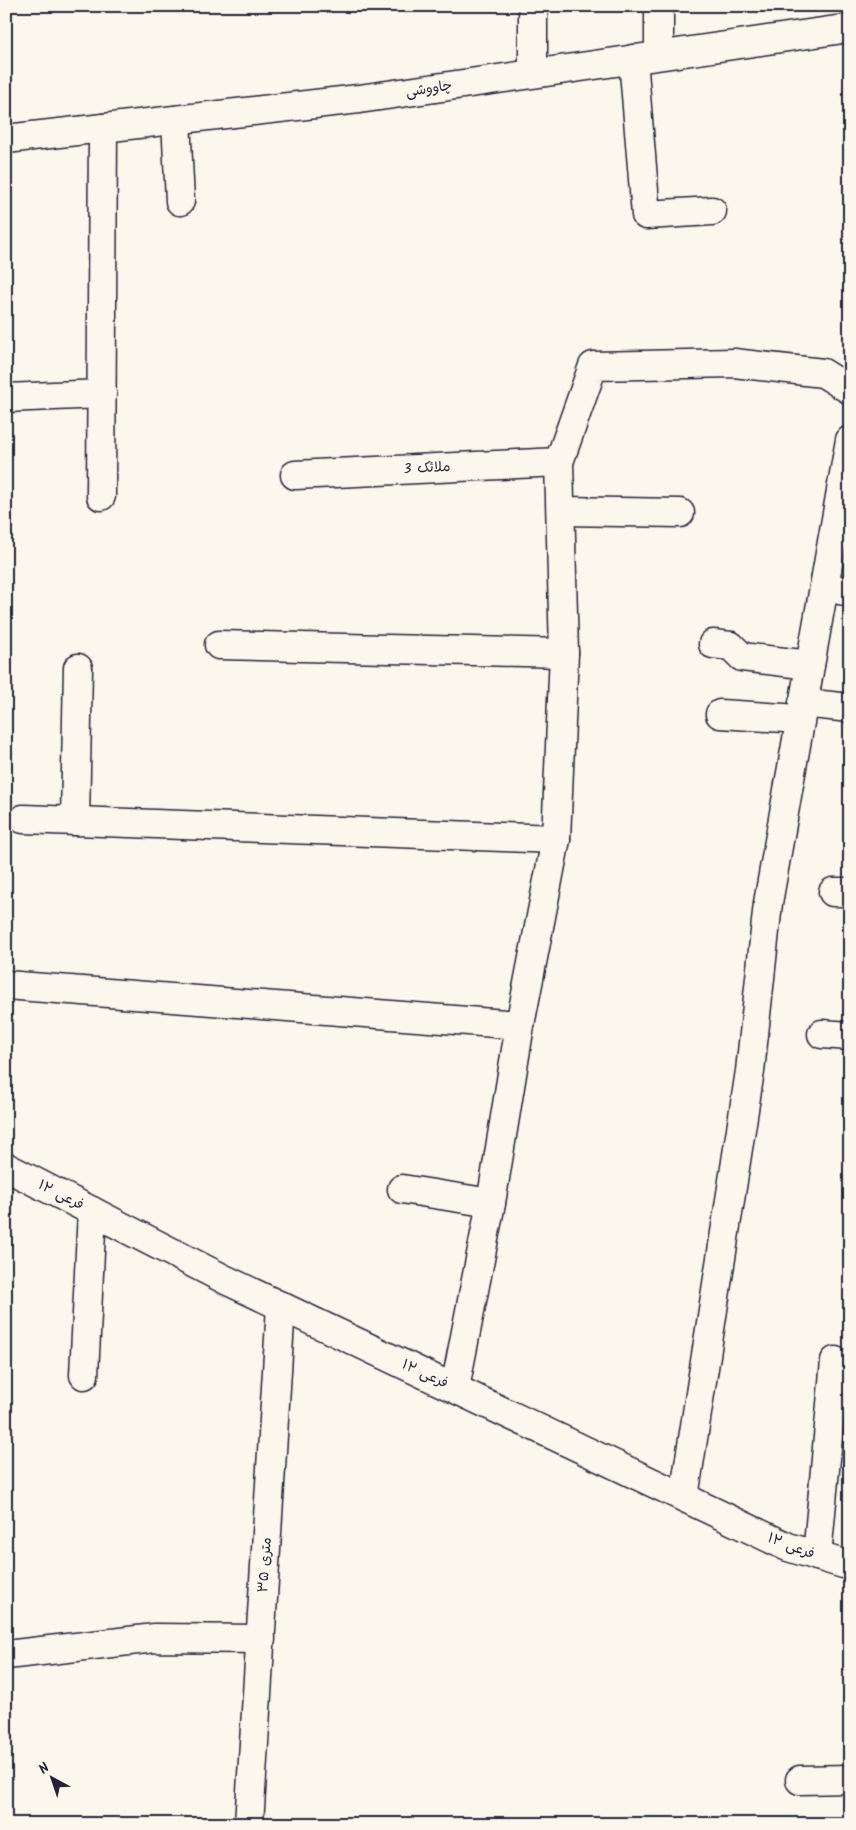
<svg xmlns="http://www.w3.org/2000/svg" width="856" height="1830" viewBox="0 0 856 1830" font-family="Kalam,'Playpen Sans Arabic',sans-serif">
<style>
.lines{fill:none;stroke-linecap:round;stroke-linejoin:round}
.minor-casing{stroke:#22223b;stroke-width:31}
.minor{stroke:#fbf7ec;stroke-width:28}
.labels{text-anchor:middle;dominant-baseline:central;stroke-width:4.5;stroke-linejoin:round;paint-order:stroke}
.street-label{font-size:14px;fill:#22223b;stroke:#fbf7ec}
</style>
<rect width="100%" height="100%" fill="#fbf7ec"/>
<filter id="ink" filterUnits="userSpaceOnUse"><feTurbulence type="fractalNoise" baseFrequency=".02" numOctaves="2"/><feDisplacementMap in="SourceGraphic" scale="10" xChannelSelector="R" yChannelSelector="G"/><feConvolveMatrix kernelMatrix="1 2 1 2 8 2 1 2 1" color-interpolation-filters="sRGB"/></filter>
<g filter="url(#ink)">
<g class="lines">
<defs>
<g id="minor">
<path d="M659,55V6"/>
<path d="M633,59L646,215L712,211"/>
<path d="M533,73V6"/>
<path d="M176,120L180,201"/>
<path d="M6,139L359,99L850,28"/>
<path d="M6,398L102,394"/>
<path d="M295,475L559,462"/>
<path d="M101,496L103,128"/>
<path d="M561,511L680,513"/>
<path d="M824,587L850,592"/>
<path d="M713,644L731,646L742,657L810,665"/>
<path d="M219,645L564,653"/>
<path d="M803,703L850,708"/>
<path d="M720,714L800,719"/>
<path d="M23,819L556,839"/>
<path d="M75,821L78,668"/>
<path d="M833,892H850"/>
<path d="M6,985L520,1025"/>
<path d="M822,1034L850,1036"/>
<path d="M6,1167L224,1279L788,1547L850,1566"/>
<path d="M402,1189L491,1203"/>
<path d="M84,1375L92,1211"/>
<path d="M455,1388L491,1203L520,1025L556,839L564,653L559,462L593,366L734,363L823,373L850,390"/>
<path d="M684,1497L750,1071L768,903L850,440"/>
<path d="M817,1556L835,1361"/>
<path d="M6,1655L155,1638L261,1639"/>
<path d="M800,1780L850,1779"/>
<path d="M249,1824L281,1306"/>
</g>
</defs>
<use href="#minor" class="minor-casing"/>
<use href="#minor" class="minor"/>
</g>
</g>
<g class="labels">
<g class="street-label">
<text transform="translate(429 89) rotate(-9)">چاووشی</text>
<text transform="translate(427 468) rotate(-3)">ملائک 3</text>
<text transform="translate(61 1195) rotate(27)">فرعی ۱۲</text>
<text transform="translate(425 1374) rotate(25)">فرعی ۱۲</text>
<text transform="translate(791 1546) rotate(21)">فرعی ۱۲</text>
<text transform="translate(265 1565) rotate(-86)">۳۵ متری</text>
</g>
</g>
<rect width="856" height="1830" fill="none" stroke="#fbf7ec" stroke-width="25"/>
<rect x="12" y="12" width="831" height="1805" fill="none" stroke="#22223b" stroke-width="2" filter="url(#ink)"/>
<g transform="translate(52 1778) rotate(320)" stroke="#fbf7ec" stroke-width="4" paint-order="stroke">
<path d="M0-4L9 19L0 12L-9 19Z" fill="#22223b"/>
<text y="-8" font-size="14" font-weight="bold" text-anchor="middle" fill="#22223b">N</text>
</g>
</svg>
